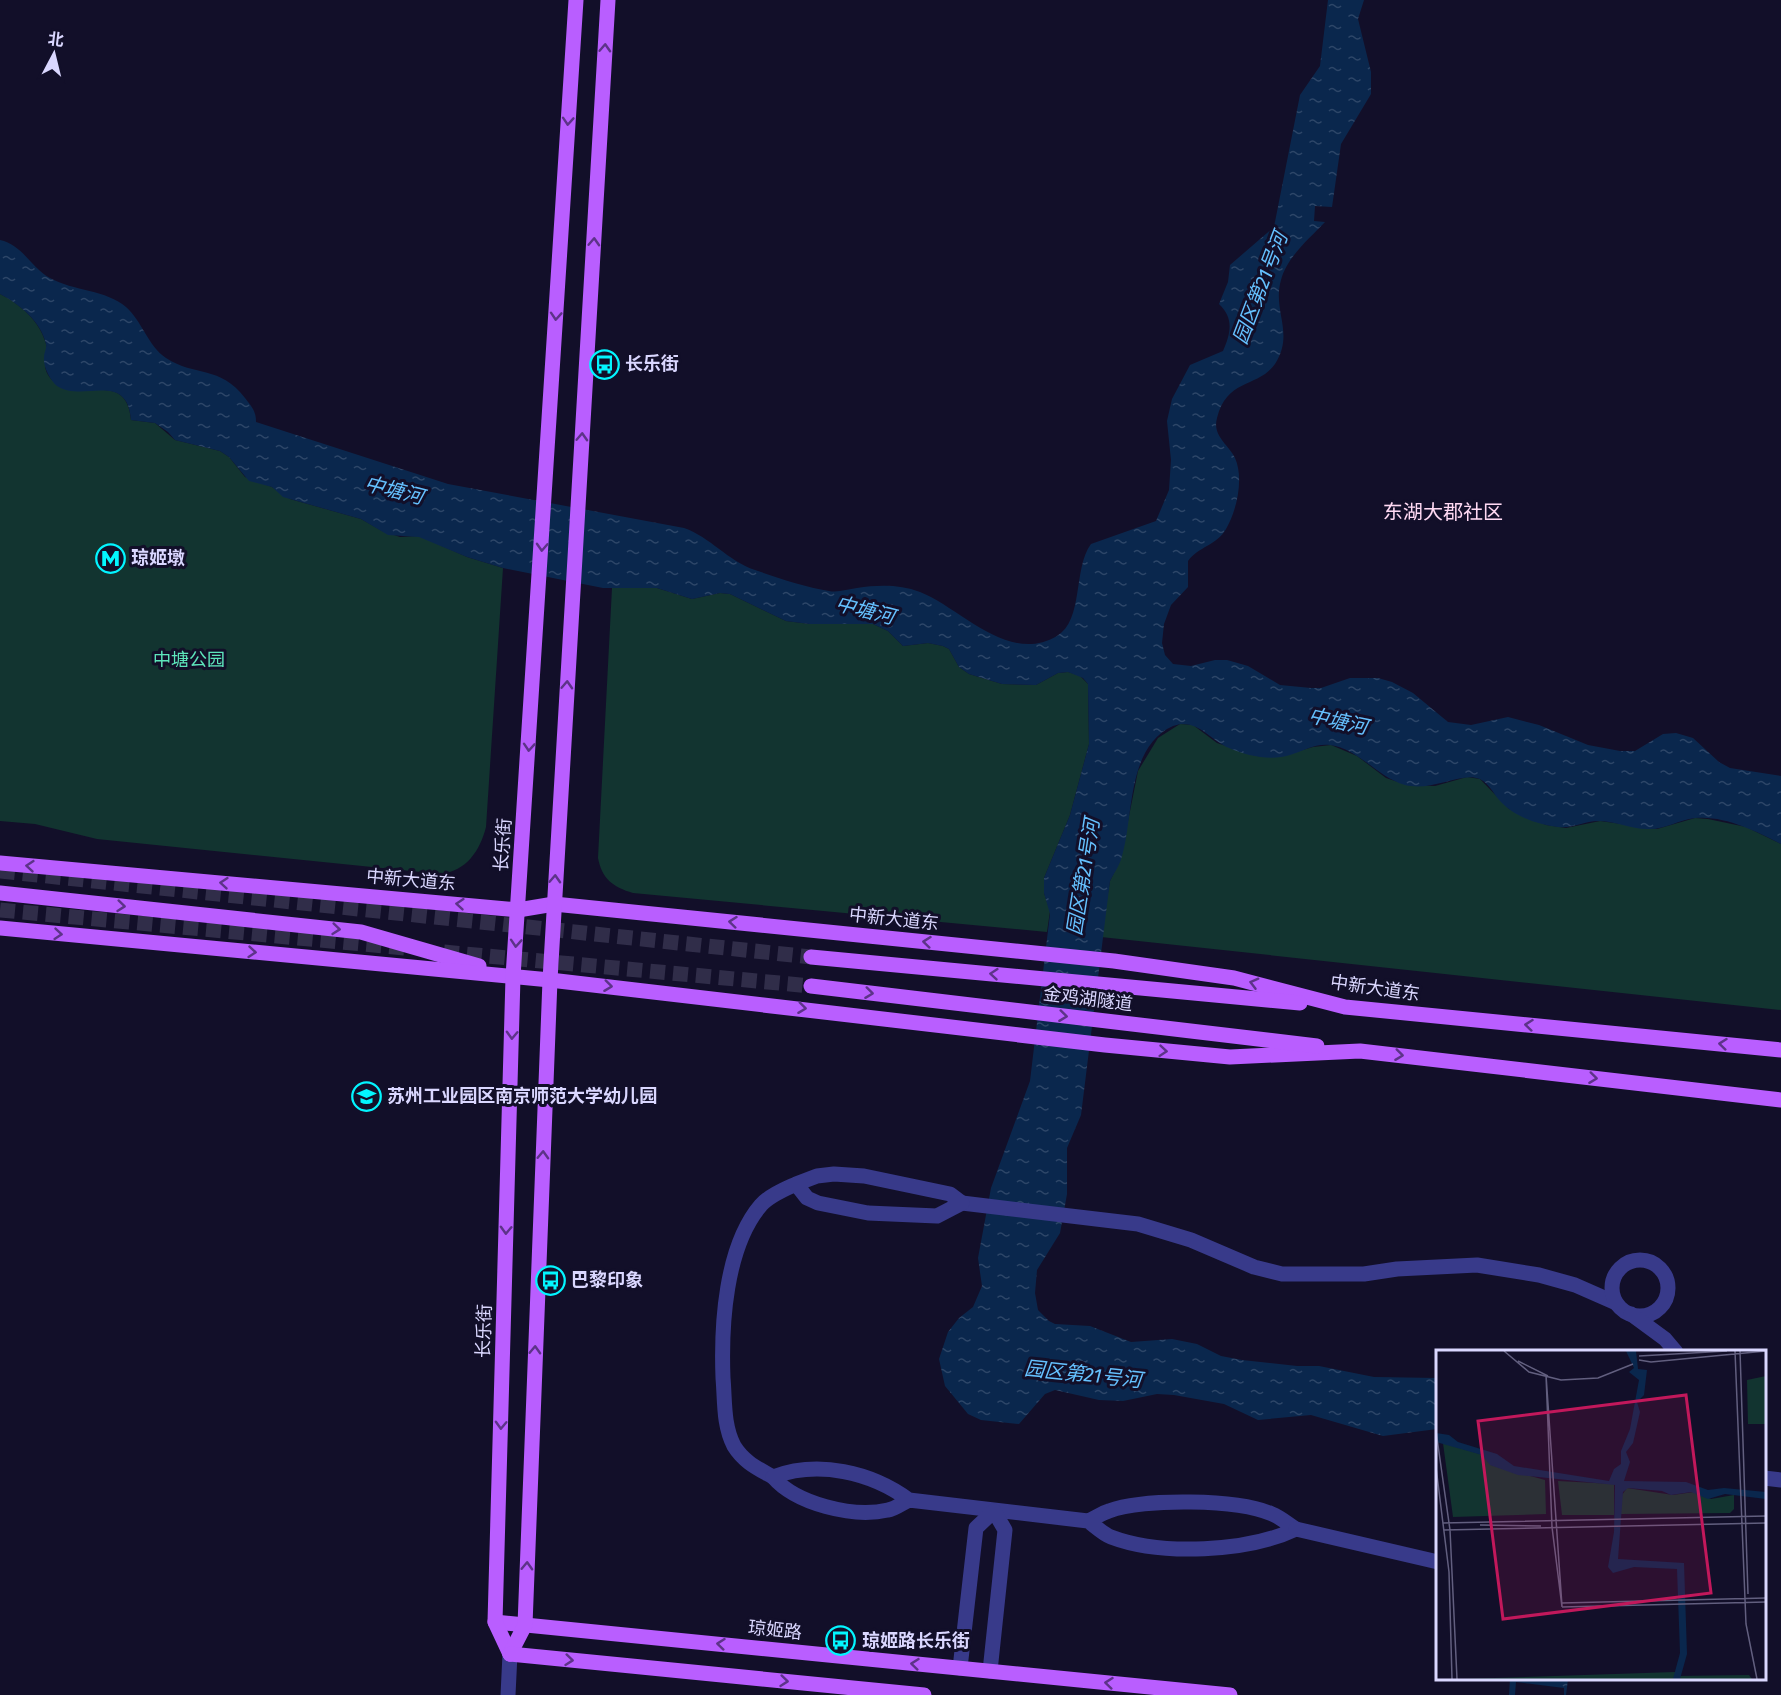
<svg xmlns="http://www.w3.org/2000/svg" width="1781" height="1695" viewBox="0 0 1781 1695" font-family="'Fira Sans','Noto Sans SC',sans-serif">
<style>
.green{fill:#123430}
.water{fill:url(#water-ripples)}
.pier{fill:#120f29}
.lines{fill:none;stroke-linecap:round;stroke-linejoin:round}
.major-tunnel{stroke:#302d49;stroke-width:15;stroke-dasharray:15 8;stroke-linecap:butt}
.minor{stroke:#383a8a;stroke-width:15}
.major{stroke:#b95eff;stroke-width:15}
.oneway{stroke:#5d3389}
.labels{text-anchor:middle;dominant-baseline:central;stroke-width:6;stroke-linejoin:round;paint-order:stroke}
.poi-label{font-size:18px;font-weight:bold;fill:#dad7ff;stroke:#120f29;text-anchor:start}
.park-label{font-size:18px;fill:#5de5bb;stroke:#120f29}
.street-label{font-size:18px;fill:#dad7ff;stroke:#120f29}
.water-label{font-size:20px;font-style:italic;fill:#65c1ff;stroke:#120f29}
.neighbourhood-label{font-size:20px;fill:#ffd9f3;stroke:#120f29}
.inset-road{fill:none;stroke:#625f7f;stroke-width:1.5}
.view{fill:#c2185b;fill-opacity:0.15;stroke:#c2185b;stroke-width:3}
.inset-edge{fill:none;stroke:#dad7ff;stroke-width:3}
</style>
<defs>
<pattern id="water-ripples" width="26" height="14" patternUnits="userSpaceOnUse" patternTransform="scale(1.5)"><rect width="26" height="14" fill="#0a274d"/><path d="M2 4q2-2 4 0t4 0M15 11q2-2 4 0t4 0" fill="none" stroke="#2d4668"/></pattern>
</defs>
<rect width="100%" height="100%" fill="#120f29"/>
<g class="green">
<path d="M0,294C20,304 40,321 46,344C49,357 38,367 54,382C78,406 126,367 131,420L155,423L175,440L220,451L229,457L245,477L272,487L290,499L361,519L382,531L400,537L419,536L467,557L503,568L486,827C480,851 466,871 441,874L97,839L35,824L0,821Z"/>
<path d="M612,588H657L692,599L720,593L730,594L786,621L810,624H873L888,631L903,646L928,643L943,646L949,649L959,667L969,674L1002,684L1036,685L1058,673L1068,672L1080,676L1088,684L1089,744L1070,815L1044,878V893L1050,911L1047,932L633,893C613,887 602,879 598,858Z"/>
<path d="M1180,724L1193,725L1217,743L1256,756L1278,757L1313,747L1331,745L1357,756L1386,778L1407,785L1435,786L1467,777L1480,779L1509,809L1546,825L1566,828L1600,821L1657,829L1695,818L1708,819L1746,827L1781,844V1010L1101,937L1110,881L1120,861L1138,771L1158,738Z"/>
</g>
<g class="water">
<path d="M1328,0H1364L1358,19L1371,72V94L1341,144L1332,207L1315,206L1314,221L1325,222C1309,239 1287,257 1281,280C1272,311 1295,333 1275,364C1258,388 1227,378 1217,418C1212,436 1228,444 1235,458C1244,478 1237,510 1226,529C1217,545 1198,547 1188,561V587L1171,605L1164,624L1162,643L1165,655L1173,664L1191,666L1215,660H1227L1248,666L1280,685L1311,688H1321L1350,678H1378L1392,682L1413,693L1448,722L1471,725L1508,717L1539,725L1588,745L1620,751H1635L1663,734L1676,733L1693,738L1719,762L1730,768L1781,776V844C1756,831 1724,815 1695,818C1678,820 1665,830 1647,829C1631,829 1615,821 1598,821C1584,821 1572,829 1558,827C1539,825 1515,817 1501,802C1494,795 1490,784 1480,779C1461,771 1433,792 1405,785C1377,777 1359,749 1330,745C1316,743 1303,751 1290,755C1271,761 1247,756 1229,748C1210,740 1196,717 1173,726C1126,747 1134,817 1122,856C1120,865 1114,873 1110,881L1081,1115L1067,1148V1194L1060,1233L1037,1270L1035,1293L1038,1310L1049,1321L1055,1324L1090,1326L1131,1342L1172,1339L1197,1344L1221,1356L1242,1360L1297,1366H1319L1374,1377L1437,1378V1429L1383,1436L1311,1415L1258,1420L1224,1404L1174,1395L1157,1394L1123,1401L1099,1400L1055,1390L1045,1394L1019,1424L981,1420L968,1414L945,1386L939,1359L948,1332L959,1318L973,1307L982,1286L978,1258L991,1188L1030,1081L1050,914L1044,893V878L1070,815L1089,744L1088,684L1083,678L1068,672L1058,673L1036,685L1002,684L969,674L959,667L949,649L943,646L928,643L903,646L888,631L873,624H810L786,621L730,594L720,593L692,599L657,588H603L503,568L467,557L419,537L388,535L361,519L283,497L272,487L249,481L229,457L220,451L175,440L168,432L155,423L131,420C127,370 83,403 57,386C50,380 43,367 44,357C44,352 47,349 46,344C41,321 19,304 0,294V240C23,245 31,268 50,278C73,291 107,290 126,307C142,321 148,346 166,358C195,377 220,365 245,398C252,407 256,411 256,422L448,484L684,528C710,537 728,561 755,570C778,578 805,587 829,591C838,593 848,589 857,588C878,585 899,584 920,592C961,608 1008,665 1057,636C1084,620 1073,568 1091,544L1156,521L1169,490L1171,460L1167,421L1172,399L1190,365L1223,351C1231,333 1234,318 1219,304L1228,282L1230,265L1274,227L1300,95L1320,66Z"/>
<path d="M1510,1679H1568L1566,1695H1509Z"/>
</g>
<path class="pier" d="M1516,1682L1564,1688V1695H1515Z"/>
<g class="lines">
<g class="major-tunnel">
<path d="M0,871L811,957"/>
<path d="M0,910L405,948"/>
<path d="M444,952L811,986"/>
</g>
<g class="minor">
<path d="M962,1203L1138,1224L1191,1240L1254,1267L1282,1274H1364L1397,1269L1477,1265L1539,1275L1575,1285L1616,1303"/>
<circle cx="1640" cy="1288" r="28"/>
<path d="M1631,1314L1665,1339L1676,1352"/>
<path d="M773,1477C757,1468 744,1462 734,1446C723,1425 725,1400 723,1378C721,1326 725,1247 761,1205C770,1195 785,1189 796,1184L807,1198L818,1203L868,1213L937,1216L962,1203L950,1194L864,1176L834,1174L817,1176L796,1184"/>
<path d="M1764,1478L1781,1480"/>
<path d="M909,1500C902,1503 895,1509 888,1510C853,1518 796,1504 773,1477C818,1460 871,1472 909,1500L1088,1521C1095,1526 1103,1534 1111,1537C1161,1556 1248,1552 1296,1529C1288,1524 1280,1517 1272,1514C1238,1499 1144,1498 1109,1511C1102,1513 1095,1518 1088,1521"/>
<path d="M1296,1529L1438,1562"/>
<path d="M960,1668L976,1528L994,1511L1005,1530L990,1671"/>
<path d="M508,1695L510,1654"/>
</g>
<g class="major">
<path d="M0,863L518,910L554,904L1114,961L1234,978L1345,1007L1781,1050"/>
<path d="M0,893L361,932L479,966"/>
<path d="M0,928L550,980L1105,1045L1230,1057L1360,1051L1781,1100"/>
<path d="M811,957L1300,1003"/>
<path d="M811,986L1317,1046"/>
<path d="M495,1622L1230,1695"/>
<path d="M510,1654L495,1622L513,977L576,0"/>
<path d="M510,1654L525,1625L550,980L608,0"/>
<path d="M510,1654L924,1695"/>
</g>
</g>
<defs><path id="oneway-chevron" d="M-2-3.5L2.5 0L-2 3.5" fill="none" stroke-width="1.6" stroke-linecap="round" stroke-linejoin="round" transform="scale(1.5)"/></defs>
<g class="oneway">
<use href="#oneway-chevron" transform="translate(605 48) rotate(-87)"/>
<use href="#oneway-chevron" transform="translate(568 121) rotate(94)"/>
<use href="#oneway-chevron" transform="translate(594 242) rotate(-87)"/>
<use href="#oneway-chevron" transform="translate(556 316) rotate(94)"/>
<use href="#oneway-chevron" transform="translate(582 437) rotate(-87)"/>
<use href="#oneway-chevron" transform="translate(542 547) rotate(93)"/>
<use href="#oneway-chevron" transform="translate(567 685) rotate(-87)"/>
<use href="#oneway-chevron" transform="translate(529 747) rotate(94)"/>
<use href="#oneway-chevron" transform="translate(30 866) rotate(-175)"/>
<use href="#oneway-chevron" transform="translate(555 879) rotate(-87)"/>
<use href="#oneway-chevron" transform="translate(224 883) rotate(-175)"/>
<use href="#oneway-chevron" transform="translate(460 904) rotate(-175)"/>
<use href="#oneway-chevron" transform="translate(121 906) rotate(6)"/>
<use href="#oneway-chevron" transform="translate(733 922) rotate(-174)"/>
<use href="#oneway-chevron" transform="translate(336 929) rotate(6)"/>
<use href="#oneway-chevron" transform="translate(58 934) rotate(5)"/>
<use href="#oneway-chevron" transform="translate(927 942) rotate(-174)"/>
<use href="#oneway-chevron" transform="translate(516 943) rotate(94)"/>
<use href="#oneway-chevron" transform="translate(252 952) rotate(5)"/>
<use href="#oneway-chevron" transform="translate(994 974) rotate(-175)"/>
<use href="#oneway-chevron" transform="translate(1254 983) rotate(-165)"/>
<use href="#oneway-chevron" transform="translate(608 986) rotate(7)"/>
<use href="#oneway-chevron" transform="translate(869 993) rotate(7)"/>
<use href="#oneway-chevron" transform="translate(802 1008) rotate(7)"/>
<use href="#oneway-chevron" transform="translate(1063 1016) rotate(7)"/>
<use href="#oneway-chevron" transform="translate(1529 1025) rotate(-174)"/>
<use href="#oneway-chevron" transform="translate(512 1035) rotate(92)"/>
<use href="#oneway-chevron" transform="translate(1723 1044) rotate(-174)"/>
<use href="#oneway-chevron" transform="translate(1163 1051) rotate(5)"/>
<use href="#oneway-chevron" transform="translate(1399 1055) rotate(7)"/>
<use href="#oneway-chevron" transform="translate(1593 1078) rotate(7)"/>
<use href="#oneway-chevron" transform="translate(543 1155) rotate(-88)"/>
<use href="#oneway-chevron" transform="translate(506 1230) rotate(92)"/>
<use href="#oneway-chevron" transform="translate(535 1350) rotate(-88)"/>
<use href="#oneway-chevron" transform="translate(501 1425) rotate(92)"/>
<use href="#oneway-chevron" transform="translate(527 1566) rotate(-88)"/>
<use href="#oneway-chevron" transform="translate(721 1644) rotate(-174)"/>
<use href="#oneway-chevron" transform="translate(569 1660) rotate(6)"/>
<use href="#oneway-chevron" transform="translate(915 1664) rotate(-174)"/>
<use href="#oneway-chevron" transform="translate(784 1681) rotate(6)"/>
<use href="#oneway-chevron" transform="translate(1109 1683) rotate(-174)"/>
</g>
<defs>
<symbol id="bus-ring" viewBox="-11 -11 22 22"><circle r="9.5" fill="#120f29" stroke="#03f5ff" stroke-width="1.5"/><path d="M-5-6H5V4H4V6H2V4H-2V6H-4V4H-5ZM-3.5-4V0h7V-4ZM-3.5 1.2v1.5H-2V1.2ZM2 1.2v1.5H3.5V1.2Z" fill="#03f5ff"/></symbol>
<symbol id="metro-ring" viewBox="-11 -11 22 22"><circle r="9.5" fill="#120f29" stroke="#03f5ff" stroke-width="1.5"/><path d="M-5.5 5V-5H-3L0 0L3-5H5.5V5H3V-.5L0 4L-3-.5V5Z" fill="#03f5ff"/></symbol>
<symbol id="school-ring" viewBox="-11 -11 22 22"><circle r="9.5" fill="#120f29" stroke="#03f5ff" stroke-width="1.5"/><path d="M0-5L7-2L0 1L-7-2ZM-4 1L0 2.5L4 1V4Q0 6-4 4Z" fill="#03f5ff"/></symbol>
</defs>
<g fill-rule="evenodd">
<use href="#bus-ring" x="588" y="348" width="33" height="33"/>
<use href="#metro-ring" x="94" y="542" width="33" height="33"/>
<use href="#school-ring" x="350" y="1080" width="33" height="33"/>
<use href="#bus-ring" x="534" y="1264" width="33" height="33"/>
<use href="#bus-ring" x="824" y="1624" width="33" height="33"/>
</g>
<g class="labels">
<g class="poi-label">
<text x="625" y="364">长乐街</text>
<text x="131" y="558">琼姬墩</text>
<text x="387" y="1096">苏州工业园区南京师范大学幼儿园</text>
<text x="571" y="1280">巴黎印象</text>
<text x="862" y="1641">琼姬路长乐街</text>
</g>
<g class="park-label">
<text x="189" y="660">中塘公园</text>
</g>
<g class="street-label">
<text transform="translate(503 845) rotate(-86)">长乐街</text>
<text transform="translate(411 880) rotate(5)">中新大道东</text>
<text transform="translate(894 919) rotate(6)">中新大道东</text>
<text transform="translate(1375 988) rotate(8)">中新大道东</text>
<text transform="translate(1088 999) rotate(7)">金鸡湖隧道</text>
<text transform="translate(484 1331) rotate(-88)">长乐街</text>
<text transform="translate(775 1630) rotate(6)">琼姬路</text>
</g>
<g class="water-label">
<text transform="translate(1260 288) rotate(-69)">园区第21号河</text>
<text transform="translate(394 490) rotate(14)">中塘河</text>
<text transform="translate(865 610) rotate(14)">中塘河</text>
<text transform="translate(1338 721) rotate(12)">中塘河</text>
<text transform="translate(1083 877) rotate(-81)">园区第21号河</text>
<text transform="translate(1083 1374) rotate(6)">园区第21号河</text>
</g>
<g class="neighbourhood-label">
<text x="1443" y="512">东湖大郡社区</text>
</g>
</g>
<g transform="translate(1436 1350)">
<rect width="330" height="330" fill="#120f29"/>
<path d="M330,26V74H312L311,30ZM7,93L47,105L55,115L109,130L110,164L17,167ZM122,131L178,134V165H126ZM191,138L237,145L258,142L275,149L298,145V159L294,163L184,164L186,145ZM239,322V326L313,325L316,329H27Z" fill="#123430"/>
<path d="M190,1H200L202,19L211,20L208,45L201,52L204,62L197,93L190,102L194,112L188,131L250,132L272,140L288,138L330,142V149L289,144L272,149L255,142L235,145L226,141L192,138L187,142L182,209L248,213L251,304L244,329H237L244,303L241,219L198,217L177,223L172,217L178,182L179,135L82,125L54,115L46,105L0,92V83L13,85L22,92L61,104L78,116L173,131L178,119L185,114V101L194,79L203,30L193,22L198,18Z" fill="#0a274d"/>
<path class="inset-road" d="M68,1L93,22L125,30L162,28L197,14M299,1L310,274L321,329M304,1L312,244M203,6L291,1M203,10L215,12L330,1M82,11L112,26M110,25L116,177L126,257M110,25L126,256M0,81L14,180L21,329M0,117L13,222L16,329M7,173L330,166M44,175L105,176M8,180L330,173M126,253L330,248M126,257L330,252"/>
<path class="view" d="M250,45L275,243L67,269L42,71Z"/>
<rect width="330" height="330" class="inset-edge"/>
</g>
<g transform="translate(54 54) rotate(7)" stroke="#120f29" stroke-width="4.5" paint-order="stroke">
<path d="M0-4.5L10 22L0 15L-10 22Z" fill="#dad7ff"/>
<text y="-9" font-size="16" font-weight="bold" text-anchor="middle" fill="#dad7ff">北</text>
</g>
</svg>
